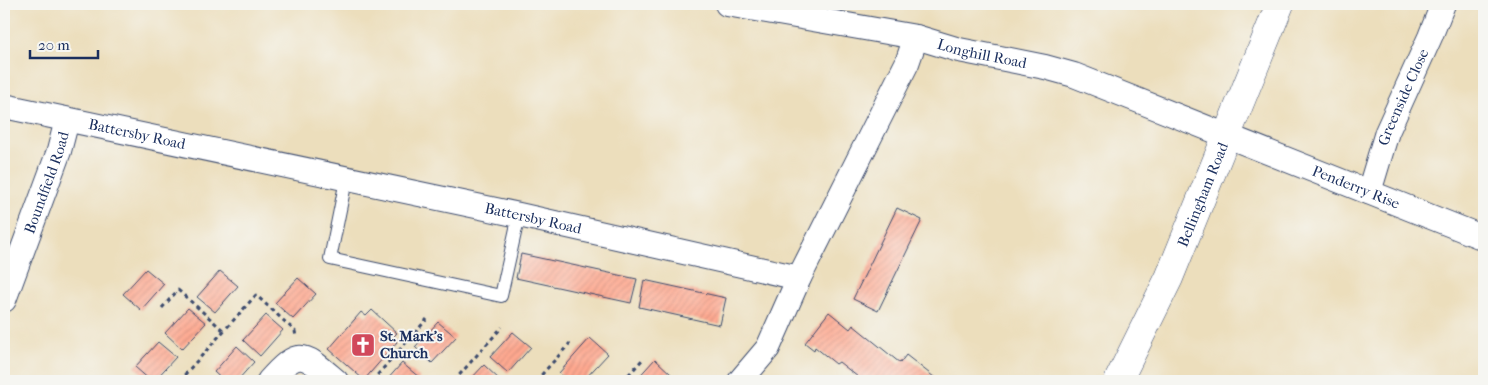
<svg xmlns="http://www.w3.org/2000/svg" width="1488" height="385" viewBox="0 0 1488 385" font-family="'IM FELL French Canon',serif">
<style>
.building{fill:url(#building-hatch)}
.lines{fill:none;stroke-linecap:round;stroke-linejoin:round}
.service-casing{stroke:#3a496c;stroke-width:14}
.minor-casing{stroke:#3a496c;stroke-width:26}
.tertiary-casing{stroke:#3a496c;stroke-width:29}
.path{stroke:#3a496c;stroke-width:3;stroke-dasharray:4 4;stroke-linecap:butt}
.service{stroke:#fff;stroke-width:12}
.minor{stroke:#fff;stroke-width:24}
.tertiary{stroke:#fff;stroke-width:28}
.labels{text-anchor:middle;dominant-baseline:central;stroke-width:4;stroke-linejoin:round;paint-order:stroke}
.street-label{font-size:15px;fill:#1b2f5e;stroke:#f6f6f2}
.poi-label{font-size:15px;font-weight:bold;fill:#1b2f5e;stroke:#f6f6f2;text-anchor:start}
</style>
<defs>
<pattern id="building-hatch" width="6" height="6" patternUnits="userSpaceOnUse" patternTransform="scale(1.25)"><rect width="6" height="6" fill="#fea88f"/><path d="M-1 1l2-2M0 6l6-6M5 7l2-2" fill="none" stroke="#d9917e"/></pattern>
</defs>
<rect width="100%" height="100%" fill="#f6f6f2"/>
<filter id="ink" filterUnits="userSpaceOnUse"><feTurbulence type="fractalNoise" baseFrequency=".02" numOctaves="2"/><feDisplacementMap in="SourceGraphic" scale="10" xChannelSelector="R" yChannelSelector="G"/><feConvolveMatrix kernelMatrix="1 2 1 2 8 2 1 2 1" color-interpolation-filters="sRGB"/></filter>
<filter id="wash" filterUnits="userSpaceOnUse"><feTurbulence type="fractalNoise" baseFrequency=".0096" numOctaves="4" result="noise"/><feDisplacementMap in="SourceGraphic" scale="20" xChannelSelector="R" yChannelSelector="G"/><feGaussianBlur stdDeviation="1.12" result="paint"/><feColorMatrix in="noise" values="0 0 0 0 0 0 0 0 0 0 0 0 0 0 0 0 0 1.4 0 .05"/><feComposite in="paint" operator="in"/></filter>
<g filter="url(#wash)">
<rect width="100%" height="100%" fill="#ecdebc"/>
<g id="blocks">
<g class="building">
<path d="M897,208L922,220L878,311L853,299Z"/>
<path d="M521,254L637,279L631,303L516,278Z"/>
<path d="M146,269L164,284L141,310L123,294Z"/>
<path d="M220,271L238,286L215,312L197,297Z"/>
<path d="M298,278L316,294L293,319L275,303Z"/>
<path d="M644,280L726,298L720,325L639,307Z"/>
<path d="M188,308L206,323L182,349L165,333Z"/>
<path d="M372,310L397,333L392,338L397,342L364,380L329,349L361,312L366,316Z"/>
<path d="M829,312L850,329L853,325L900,363L906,355L939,381H863L839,362L836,364L815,347L814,350L805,343Z"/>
<path d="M266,315L283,330L260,356L243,340Z"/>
<path d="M438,322L456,337L432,363L415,347Z"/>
<path d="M513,332L531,347L508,373L490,357Z"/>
<path d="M590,338L608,354L583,381H568L559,373Z"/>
<path d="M158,342L176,357L154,381H151L135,367Z"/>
<path d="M237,346L254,362L237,381H224L214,372Z"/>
<path d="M655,359L672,375L667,381H635Z"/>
<path d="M402,363L420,378L417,381H386Z"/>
<path d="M484,365L501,381H469Z"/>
</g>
</g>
</g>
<g filter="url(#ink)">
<use href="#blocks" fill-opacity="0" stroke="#3a496c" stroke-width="1"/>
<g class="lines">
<defs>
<path id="service" d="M346,180L330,259L501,296L519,215"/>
<g id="minor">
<path id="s1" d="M727,4L916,37L959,50L1045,67L1074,75L1484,238"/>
<path id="s2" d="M4,106L519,215L799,278L907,63L916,37"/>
<path id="s3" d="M1369,192L1387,132L1430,37L1443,4"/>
<path id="s4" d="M4,300L59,151L67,120"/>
<path d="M269,381C300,346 304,354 336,381"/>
<path d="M740,381L768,348L799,278"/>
</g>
<g id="tertiary">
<path id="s5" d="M1118,381L1169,278L1280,4"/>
</g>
</defs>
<use href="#service" class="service-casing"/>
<use href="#minor" class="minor-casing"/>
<use href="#tertiary" class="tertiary-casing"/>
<g class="path">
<path d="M162,308L178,290L224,331"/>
<path d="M179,381L256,295L295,331L296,337"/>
<path d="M372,381L427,319"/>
<path d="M454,381L502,327"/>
<path d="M536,381L570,343"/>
<path d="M623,381L642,360"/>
</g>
<use href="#service" class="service"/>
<use href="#minor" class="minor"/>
<use href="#tertiary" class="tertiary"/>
</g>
</g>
<defs>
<symbol id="church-square" viewBox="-11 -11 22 22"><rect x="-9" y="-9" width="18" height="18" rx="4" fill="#d1495b" stroke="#f6f6f2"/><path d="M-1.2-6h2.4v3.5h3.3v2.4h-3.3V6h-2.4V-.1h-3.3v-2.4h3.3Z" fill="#fff"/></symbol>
</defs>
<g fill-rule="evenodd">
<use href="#church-square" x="349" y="331" width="28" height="28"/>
</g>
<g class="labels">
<g class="street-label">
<text stroke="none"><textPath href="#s1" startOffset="260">Longhill Road</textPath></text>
<text stroke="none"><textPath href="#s3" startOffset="101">Greenside Close</textPath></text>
<text stroke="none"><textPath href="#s2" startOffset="136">Battersby Road</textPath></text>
<text stroke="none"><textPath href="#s4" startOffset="125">Boundfield Road</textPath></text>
<text stroke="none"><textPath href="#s1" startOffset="658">Penderry Rise</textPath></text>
<text stroke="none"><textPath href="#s5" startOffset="205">Bellingham Road</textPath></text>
<text stroke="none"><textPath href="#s2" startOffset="541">Battersby Road</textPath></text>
</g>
<g class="poi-label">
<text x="380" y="336">St. Mark's<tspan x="380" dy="17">Church</tspan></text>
</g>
</g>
<rect width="1488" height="385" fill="none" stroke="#f6f6f2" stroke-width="20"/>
<path d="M30 50v8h68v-8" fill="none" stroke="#1b2f5e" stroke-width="2.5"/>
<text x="38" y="50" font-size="15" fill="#1b2f5e" stroke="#f6f6f2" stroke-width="4" paint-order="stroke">20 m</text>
</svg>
